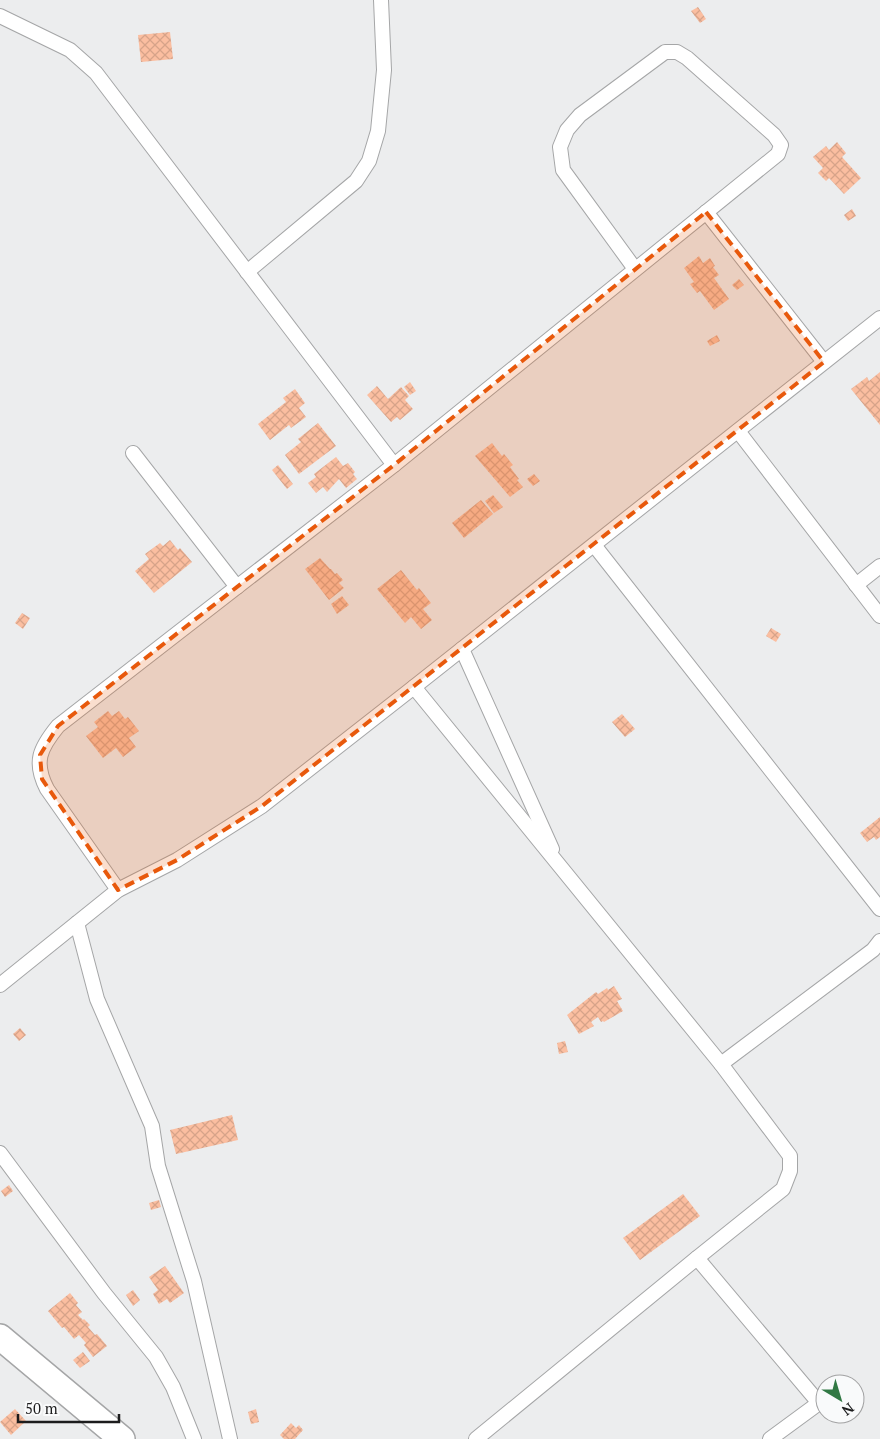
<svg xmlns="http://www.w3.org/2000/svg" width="880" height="1439" viewBox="0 0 880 1439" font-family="'PT Serif',serif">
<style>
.building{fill:url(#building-cross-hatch)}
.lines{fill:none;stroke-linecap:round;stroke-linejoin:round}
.street-casing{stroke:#a5a6a7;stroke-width:16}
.highway-casing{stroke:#a5a6a7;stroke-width:28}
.street{stroke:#fff;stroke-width:14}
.highway{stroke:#fff;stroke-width:25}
.marked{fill:#e8590c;fill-opacity:0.2;stroke:#e8590c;stroke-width:4;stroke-dasharray:10 6;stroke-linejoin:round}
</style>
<defs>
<pattern id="building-cross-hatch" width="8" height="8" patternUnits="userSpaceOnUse" patternTransform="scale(1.25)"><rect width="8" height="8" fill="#fbbea0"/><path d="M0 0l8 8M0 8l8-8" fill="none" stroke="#d7a389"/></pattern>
</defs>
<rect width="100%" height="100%" fill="#ecedee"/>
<g class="building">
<path d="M698,7L706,19L700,23L691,11Z"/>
<path d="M170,32L173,59L141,62L138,35Z"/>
<path d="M837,142L846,153L842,157L861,178L844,194L829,178L826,181L818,173L823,168L813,157L826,146L829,150Z"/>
<path d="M852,209L856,216L848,221L844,215Z"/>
<path d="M699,256L703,263L710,258L715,266L713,267L719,275L714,278L729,299L714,310L700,291L697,293L690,284L694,282L684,268Z"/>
<path d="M739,279L744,285L737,290L732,285Z"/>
<path d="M717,335L720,341L710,346L707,341Z"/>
<path d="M880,372V425L851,389L867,377L869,381Z"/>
<path d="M410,382L416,391L410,395L404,387Z"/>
<path d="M377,386L388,399L401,387L409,396L405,400L413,409L400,420L397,417L391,422L367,395Z"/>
<path d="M295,389L305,403L299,408L306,417L291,428L289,425L270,440L258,424L286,402L283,398Z"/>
<path d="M318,423L336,446L299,474L285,455L301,442L298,439Z"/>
<path d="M492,443L502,456L504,454L513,465L510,467L519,479L517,480L523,487L510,497L475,456Z"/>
<path d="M336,457L343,466L348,463L355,472L353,474L357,479L346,488L339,479L327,492L323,487L316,493L308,483L316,477L314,474Z"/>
<path d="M278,465L293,484L287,489L272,470Z"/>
<path d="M534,474L540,481L533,486L527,479Z"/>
<path d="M493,495L503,507L494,513L485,501Z"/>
<path d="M481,500L493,514L464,538L452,523Z"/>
<path d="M170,540L178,550L180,548L192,562L154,593L135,571L149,559L145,554L160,543L163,546Z"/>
<path d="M320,558L330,569H331L335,574L337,573L343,580L339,583L344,588L329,600L305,569Z"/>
<path d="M401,570L417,590L419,588L431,603L423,609L432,620L421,629L411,617L405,623L377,589Z"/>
<path d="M342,596L349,605L337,614L331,604Z"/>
<path d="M22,613L30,618L23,629L15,623Z"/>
<path d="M771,628L781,634L776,642L766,636Z"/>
<path d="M108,711L112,716L119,711L125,719L128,717L139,731L129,738L136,747L123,757L116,748L103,758L86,736L98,727L94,722Z"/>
<path d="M622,714L635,729L625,737L612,722Z"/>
<path d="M880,817V837L876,840L874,837L867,842L860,833Z"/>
<path d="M614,986L622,999L617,1001L623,1011L604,1022L603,1021L601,1022L598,1017L591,1022L594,1026L579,1034L567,1015L596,992L598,994L607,988L608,990Z"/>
<path d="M20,1028L26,1035L19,1041L13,1034Z"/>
<path d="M565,1041L568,1052L559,1054L557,1043Z"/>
<path d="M232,1115L238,1140L176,1154L170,1130Z"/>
<path d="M9,1185L13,1191L5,1197L1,1191Z"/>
<path d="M683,1194L700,1216L640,1260L623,1238Z"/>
<path d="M159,1200L161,1207L151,1210L149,1203Z"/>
<path d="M165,1266L184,1293L170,1303L167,1299L159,1304L153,1294L158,1290L149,1277Z"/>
<path d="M133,1290L140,1300L133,1306L126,1295Z"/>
<path d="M70,1293L78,1303L76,1305L82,1312L78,1315L83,1320L84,1319L90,1325L88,1327L95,1335L97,1334L107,1346L93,1357L84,1345L86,1343L79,1335L74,1339L64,1327L62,1328L48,1311Z"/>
<path d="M83,1352L90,1361L80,1368L73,1360Z"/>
<path d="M15,1409L26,1421L11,1435L0,1422Z"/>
<path d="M256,1409L259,1422L251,1424L248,1412Z"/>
<path d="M291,1423L296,1428L299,1425L303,1430L295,1439H284L280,1435Z"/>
</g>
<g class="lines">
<defs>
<g id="street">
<path d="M0,16L70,50L96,73L394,465"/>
<path d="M706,212L824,362"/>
<path d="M247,272L356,181L369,161L378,131L384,70L381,0"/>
<path d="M738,431L880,616"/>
<path d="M133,453L237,587"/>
<path d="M594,545L880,909"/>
<path d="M856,585L880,566"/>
<path d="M462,649L552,849"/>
<path d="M118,890L47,789C33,762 40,748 58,726L394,465L778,154L781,145L774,135L687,58L677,52H665L580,115L567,130L560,147L563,170L635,269"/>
<path d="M77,923L97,999L152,1126L158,1166L194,1281L230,1439"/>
<path d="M0,985L118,890L177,860L262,806L414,687"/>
<path d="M721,1064L873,950L880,941"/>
<path d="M0,1153L104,1293L156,1357L173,1387L194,1439"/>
<path d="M697,1258L783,1189L790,1171V1156L721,1064L414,687L880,318"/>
<path d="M476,1439L697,1258L819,1403L770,1439"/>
</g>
<path id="highway" d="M0,1337L122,1439"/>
</defs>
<use href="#street" class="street-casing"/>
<use href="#highway" class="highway-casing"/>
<use href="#street" class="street"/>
<use href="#highway" class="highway"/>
</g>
<path class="marked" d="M706,212L824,362L262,806L177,860L118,890L42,779L40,755L58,726L394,465Z"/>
<g transform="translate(840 1399) rotate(142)"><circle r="24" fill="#f9fafb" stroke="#a1a1a2"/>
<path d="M0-4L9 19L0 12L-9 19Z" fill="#317844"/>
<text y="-8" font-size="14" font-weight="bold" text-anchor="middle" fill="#1c1c1d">N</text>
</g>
<path d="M18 1414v8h101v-8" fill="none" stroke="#1c1c1d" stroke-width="2.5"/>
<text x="25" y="1414" font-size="15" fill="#1c1c1d" stroke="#f9fafb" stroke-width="4" paint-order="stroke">50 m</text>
</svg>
